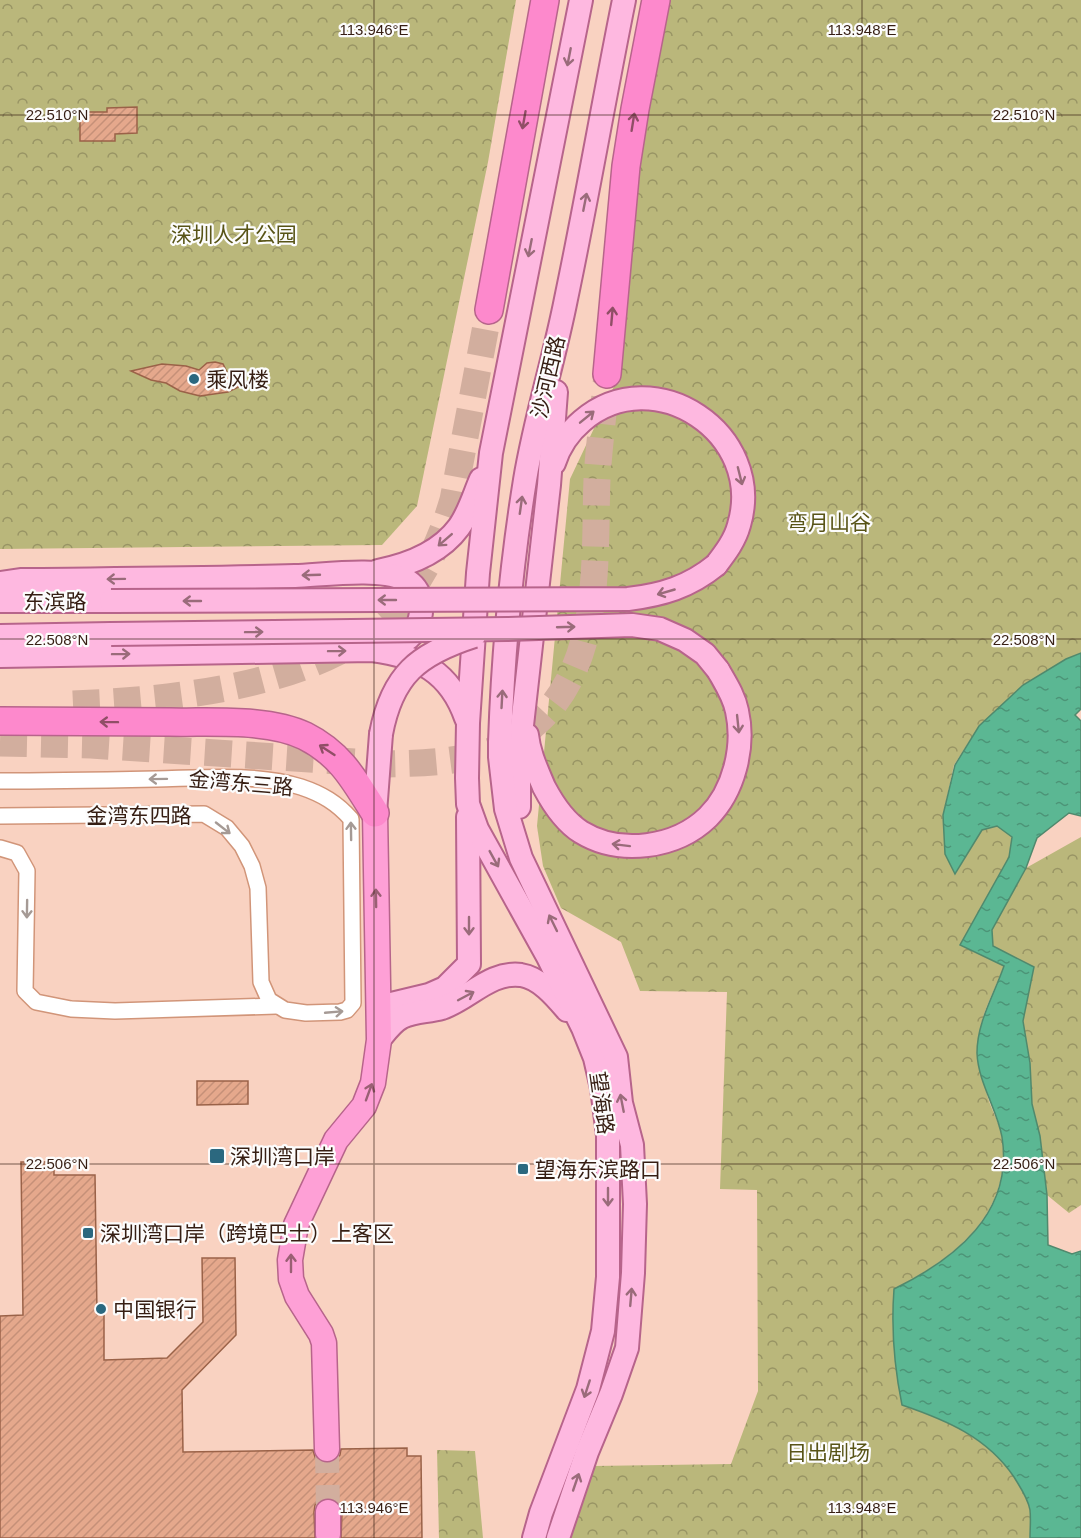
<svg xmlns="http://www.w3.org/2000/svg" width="1081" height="1538" viewBox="0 0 1081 1538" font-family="Arial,'Noto Sans SC',sans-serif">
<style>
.forest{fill:url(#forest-crowns)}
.water{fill:url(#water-ripples);stroke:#50896d;stroke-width:1.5}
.building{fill:url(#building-hatch);stroke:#9a6248;stroke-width:1.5}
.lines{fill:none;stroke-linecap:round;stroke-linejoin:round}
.trunk-tunnel{stroke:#d2ae9e;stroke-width:24;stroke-dasharray:24 12;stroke-linecap:butt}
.motorway-tunnel{stroke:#d2ae9e;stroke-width:27;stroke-dasharray:27 14;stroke-linecap:butt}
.minor-casing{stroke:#d19579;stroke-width:18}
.primary-casing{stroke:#b7648b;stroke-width:26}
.trunk-casing{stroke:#b7648b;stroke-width:27}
.motorway-casing{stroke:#b7648b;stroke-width:30}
.minor{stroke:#fff;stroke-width:15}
.primary{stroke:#feb8e0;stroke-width:22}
.trunk{stroke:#fea0d6;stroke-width:24}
.motorway{stroke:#fd89cc;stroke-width:27}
.primary-bridge-casing{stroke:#b7648b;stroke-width:26;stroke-linecap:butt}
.primary-bridge{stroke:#feb8e0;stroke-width:22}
.oneway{stroke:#9a6b7a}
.oneway2{stroke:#904e66}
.oneway3{stroke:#a59a95}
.oneway4{stroke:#9a5f74}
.ticks{fill:none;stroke:#361e13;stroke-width:1.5;stroke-opacity:0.45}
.poi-dot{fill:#2b687f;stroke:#fcfcfc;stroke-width:2}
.labels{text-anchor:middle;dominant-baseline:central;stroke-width:4.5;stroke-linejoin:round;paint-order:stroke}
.park-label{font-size:21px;fill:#585417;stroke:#fcfcfc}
.street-label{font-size:21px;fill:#361e13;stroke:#fcfcfc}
.poi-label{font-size:21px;fill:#361e13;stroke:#fcfcfc;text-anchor:start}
.ticks-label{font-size:15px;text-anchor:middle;fill:#361e13;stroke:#fcfcfc;stroke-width:4.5;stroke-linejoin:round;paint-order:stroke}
</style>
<defs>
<pattern id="forest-crowns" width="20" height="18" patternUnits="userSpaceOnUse" patternTransform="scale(1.5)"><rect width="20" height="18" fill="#bab77b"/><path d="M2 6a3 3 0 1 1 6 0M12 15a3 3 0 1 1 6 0" fill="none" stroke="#989464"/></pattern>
<pattern id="water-ripples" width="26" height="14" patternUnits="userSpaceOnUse" patternTransform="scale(1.5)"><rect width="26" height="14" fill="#5bb793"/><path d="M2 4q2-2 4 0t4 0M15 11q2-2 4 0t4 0" fill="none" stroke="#4c9477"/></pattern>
<pattern id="building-hatch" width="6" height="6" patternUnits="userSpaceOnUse" patternTransform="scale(1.5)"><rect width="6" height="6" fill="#e5a88c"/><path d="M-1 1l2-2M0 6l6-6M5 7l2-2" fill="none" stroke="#c59078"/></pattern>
</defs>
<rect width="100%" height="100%" fill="#f9d2c1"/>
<g class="forest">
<path d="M0,0H516L488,162L417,506L382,545L0,549Z"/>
<path d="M670,0H1081V653L1066,659L1023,685L979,726L954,765L943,815L956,873L982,830L997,826L1012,836L1009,857L960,945L1004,966C1000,977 981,1017 981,1026C981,1040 984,1085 988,1098C992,1111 1000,1124 1002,1137C1013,1213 955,1258 894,1289L934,1416C971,1432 1023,1466 1030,1510C1031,1519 1030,1529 1030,1538H565L593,1466L731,1464L758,1391L757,1190L720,1189L727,992L640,991L621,942L561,908L543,866L537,826L570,479L616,382L643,140Z"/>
<path d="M1081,837V1205L1069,1213L1047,1195L1040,1136L1032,1104L1030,1063L1023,1021L1034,967L993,946L992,930L1026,868Z"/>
<path d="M437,1450L475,1451L483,1538H439Z"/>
</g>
<path class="water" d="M1081,653V709L1075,715L1081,721V816L1069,813L1037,838L1026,868L992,930L993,946L1034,967L1023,1021L1030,1063L1032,1104L1040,1136L1047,1195L1048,1245L1072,1254L1081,1251V1538H1030C1030,1529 1031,1519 1030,1510C1028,1498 1020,1487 1014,1477C987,1437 946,1420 902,1405C894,1366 891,1329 894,1289C955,1259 1014,1213 1002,1137C997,1109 978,1082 977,1053C977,1022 994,995 1004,966L960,945L1009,857L1012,837L997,826L982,830L955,874L945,854L943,815L955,765L979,726L1023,685L1066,659Z"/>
<g class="building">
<path d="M137,107V133L115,134V141H80V112H107V108Z"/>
<path d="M215,362L223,364L229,376L249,382L228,392L200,396L180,391L166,383L151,380L131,371L162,364L186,366L199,370L207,363Z"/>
<path d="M197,1081H248V1104L197,1105Z"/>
<path d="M21,1162H54V1175H95L97,1314H104V1360L167,1358L203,1322L202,1258H235L236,1335L182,1390L183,1452L313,1450L315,1457L321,1462L327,1463L335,1461L340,1455L341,1449L407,1448V1456H421L422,1538H341L342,1512L341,1505L336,1500L329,1498L321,1499L315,1505L314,1512L315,1538H0V1316L23,1315Z"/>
</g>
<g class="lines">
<path class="trunk-tunnel" d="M327,1449L328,1512"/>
<g class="motorway-tunnel">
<path d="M73,704C171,700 328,686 397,608C425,576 441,540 453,500L489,310"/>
<path d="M0,743L91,745L386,764C431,763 480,762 519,738C525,734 530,728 536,723C603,663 594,560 597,479C599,444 604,409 607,374"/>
</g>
<defs>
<g id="minor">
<path d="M0,781C52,781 104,780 156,779C202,778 257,773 301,787C322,794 337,803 351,819L353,1003L347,1010L340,1012L306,1013L285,1010L269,1000L261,982L258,888L252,866L242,846L227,828L204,814L0,816"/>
<path d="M0,848L17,853L27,871L25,991L36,1002L71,1009L115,1011L276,1006"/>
</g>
<g id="primary">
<path d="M554,463C559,447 569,432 582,421C654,359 766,434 739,525C735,540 726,552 716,565"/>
<path d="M378,571C408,565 440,553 459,527C469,513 474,495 481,479"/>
<path d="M0,583L22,580C113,579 204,579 295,576C323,575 379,567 404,579C424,589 425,613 415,630C406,646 388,647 372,650"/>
<path d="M0,601H111"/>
<path d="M0,636L111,634"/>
<path d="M0,656L372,650C419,656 450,672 466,718"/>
<path d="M527,735C529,754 537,770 544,787C553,804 565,822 581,832C620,856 676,848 708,817C734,791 745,747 737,711C734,696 726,684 718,670"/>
<path d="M519,807V752L549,485L556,392"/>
<path d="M375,813L381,734"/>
<path d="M379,1007L429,995L445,988L469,964L468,817"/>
<path d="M379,1040C386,1031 392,1022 402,1017C415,1011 428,1012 442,1008C469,999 490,971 521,975C540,978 555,996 567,1010"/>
<path d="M534,1538L541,1513L588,1389L603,1331L608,1277V1136L602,1088L595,1058L583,1028L548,957L477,829L468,804L467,778L468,723L478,573L491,453L581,0"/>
<path d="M558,1538L587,1452L611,1394L627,1348L633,1273L635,1204L632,1145L621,1103L616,1057L521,858L506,809L500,757V742C503,655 511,567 525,480C535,419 554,360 566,299C587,199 604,99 624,0"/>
</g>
<g id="trunk">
<path d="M327,1449L324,1343L321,1334L297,1296L291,1279L290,1260L296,1225L336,1140L364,1106L373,1083L379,1040L375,813"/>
<path d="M328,1512V1534"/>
</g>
<g id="motorway">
<path d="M489,310L545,0"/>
<path d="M607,374L626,166L635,109L656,0"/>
<path d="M0,721C57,721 113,722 170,722C211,723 268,718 305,736C341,754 355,781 375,813"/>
</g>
</defs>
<use href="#minor" class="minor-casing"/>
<use href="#primary" class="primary-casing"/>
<use href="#trunk" class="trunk-casing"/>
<use href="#motorway" class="motorway-casing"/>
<use href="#minor" class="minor"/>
<use href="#primary" class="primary"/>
<use href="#trunk" class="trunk"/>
<use href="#motorway" class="motorway"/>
<defs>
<g id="primary-bridge">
<path d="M111,601L628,599C662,595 689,587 716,565"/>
<path d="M111,634L507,629L632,625L660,629L685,640L705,654L718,670"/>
<path d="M381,734C392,675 418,654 474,636"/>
</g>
</defs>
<use href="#primary-bridge" class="primary-bridge-casing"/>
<use href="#primary-bridge" class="primary-bridge"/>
</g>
<defs><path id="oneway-shaft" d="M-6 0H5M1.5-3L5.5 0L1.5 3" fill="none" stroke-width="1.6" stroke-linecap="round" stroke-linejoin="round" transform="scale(1.5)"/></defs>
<g class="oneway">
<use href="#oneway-shaft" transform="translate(569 57) rotate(101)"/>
<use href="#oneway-shaft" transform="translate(585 202) rotate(-79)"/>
<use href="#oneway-shaft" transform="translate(530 248) rotate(101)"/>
<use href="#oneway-shaft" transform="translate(587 417) rotate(-39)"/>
<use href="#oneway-shaft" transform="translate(740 476) rotate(76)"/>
<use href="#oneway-shaft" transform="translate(521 505) rotate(-82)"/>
<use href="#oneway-shaft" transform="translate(445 540) rotate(139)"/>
<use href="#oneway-shaft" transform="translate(311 575) rotate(178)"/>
<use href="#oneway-shaft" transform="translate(116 579) rotate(179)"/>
<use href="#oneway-shaft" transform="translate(666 592) rotate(164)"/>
<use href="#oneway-shaft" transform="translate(387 600) rotate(180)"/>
<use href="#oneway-shaft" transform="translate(192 601) rotate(180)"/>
<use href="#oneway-shaft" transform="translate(566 627) rotate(-2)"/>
<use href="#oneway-shaft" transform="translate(254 632) rotate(-1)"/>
<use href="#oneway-shaft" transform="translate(337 651) rotate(-1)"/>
<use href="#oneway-shaft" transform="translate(121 654) rotate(-1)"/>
<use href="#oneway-shaft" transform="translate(502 699) rotate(-87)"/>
<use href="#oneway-shaft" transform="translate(738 724) rotate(84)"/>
<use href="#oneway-shaft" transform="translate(621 845) rotate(-173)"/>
<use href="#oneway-shaft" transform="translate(494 859) rotate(61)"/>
<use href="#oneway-shaft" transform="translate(553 923) rotate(-116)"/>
<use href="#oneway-shaft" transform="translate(469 926) rotate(90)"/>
<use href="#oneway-shaft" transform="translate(466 996) rotate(-28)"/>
<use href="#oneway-shaft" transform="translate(622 1103) rotate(-101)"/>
<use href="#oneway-shaft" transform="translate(608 1197) rotate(90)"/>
<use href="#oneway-shaft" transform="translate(631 1297) rotate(-85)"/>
<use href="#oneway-shaft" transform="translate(587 1389) rotate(108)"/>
<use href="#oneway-shaft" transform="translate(576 1482) rotate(-71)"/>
</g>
<g class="oneway2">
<use href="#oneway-shaft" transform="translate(524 120) rotate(100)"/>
<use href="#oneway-shaft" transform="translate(633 122) rotate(-81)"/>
<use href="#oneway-shaft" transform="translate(612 316) rotate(-85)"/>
<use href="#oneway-shaft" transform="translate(109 722) rotate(-179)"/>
<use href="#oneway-shaft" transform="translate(327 750) rotate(-147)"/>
</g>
<g class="oneway3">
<use href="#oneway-shaft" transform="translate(158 779) rotate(179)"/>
<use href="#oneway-shaft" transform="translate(223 828) rotate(38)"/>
<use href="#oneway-shaft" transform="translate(351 831) rotate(-91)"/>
<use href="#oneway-shaft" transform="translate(27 909) rotate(91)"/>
<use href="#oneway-shaft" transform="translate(334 1012) rotate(-5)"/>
</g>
<g class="oneway4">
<use href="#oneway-shaft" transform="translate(376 898) rotate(-91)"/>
<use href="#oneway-shaft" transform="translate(369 1092) rotate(-70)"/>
<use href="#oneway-shaft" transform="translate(291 1263) rotate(-90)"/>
</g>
<path class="ticks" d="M374,0V1538M862,0V1538M0,115H1081M0,639H1081M0,1164H1081"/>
<g class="poi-dot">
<circle cx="194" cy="379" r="6"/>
<rect x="209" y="1148" width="16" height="16" rx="3"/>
<rect x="517" y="1163" width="12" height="12" rx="3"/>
<rect x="82" y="1227" width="12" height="12" rx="3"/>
<circle cx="101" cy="1309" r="6"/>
</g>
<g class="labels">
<g class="park-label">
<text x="234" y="234">深圳人才公园</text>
<text x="829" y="522">弯月山谷</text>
<text x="828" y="1452">日出剧场</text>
</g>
<g class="street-label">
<text transform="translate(548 377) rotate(-77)">沙河西路</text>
<text x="55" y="601">东滨路</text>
<text transform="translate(241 783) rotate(5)">金湾东三路</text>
<text x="139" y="815">金湾东四路</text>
<text transform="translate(602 1103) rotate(82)">望海路</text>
</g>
<g class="poi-label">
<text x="206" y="379">乘风楼</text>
<text x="230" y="1156">深圳湾口岸</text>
<text x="535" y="1169">望海东滨路口</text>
<text x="100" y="1233">深圳湾口岸（跨境巴士）上客区</text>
<text x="113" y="1309">中国银行</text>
</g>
</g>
<g class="ticks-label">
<text x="374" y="35">113.946°E</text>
<text x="862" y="35">113.948°E</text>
<text x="57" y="120">22.510°N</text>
<text x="1024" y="120">22.510°N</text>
<text x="57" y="645">22.508°N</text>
<text x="1024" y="645">22.508°N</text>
<text x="57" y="1169">22.506°N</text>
<text x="1024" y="1169">22.506°N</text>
<text x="374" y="1513">113.946°E</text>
<text x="862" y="1513">113.948°E</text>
</g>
</svg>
